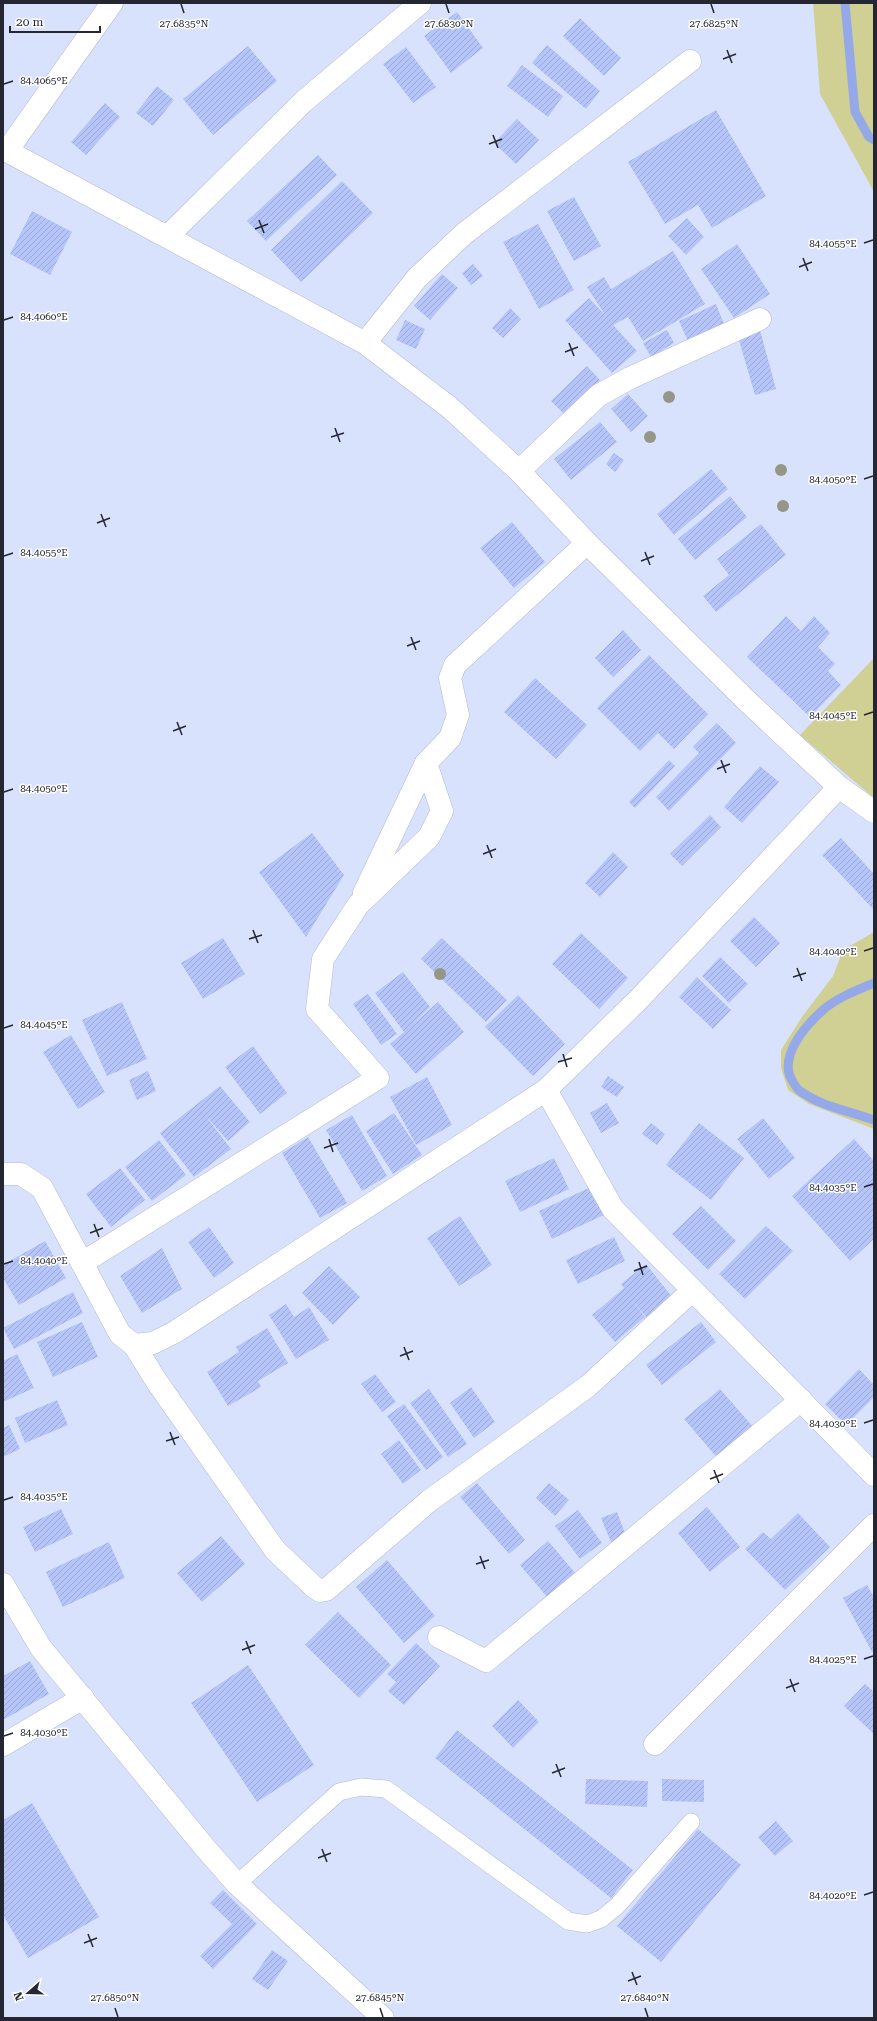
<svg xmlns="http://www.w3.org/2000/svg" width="877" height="2021" viewBox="0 0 877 2021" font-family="'Roboto Serif',serif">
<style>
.grass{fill:#d0d095}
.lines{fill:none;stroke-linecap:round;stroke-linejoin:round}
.stream{stroke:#95a8e8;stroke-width:9}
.building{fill:url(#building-hatch)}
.service-casing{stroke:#b2bad4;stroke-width:18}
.minor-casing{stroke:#b2bad4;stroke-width:23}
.tertiary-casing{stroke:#b2bad4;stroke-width:23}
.service{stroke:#fff;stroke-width:17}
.minor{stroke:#fff;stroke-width:22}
.tertiary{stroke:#fff;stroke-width:22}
.tree{fill:#949785}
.ticks{fill:none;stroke:#242731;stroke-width:1.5}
.ticks-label{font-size:10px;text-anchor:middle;fill:#242731;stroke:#fff;stroke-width:3;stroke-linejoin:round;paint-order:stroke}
</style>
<defs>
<pattern id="building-hatch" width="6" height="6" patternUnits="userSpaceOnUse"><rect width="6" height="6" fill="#b5c5fa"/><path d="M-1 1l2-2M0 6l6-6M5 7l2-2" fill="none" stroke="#9ca9d7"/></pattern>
</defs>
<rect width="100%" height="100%" fill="#d9e2fd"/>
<g class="grass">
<path d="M813,3H874V192L820,94Z"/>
<path d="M874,658V798L800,735Z"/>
<path d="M874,932V1129L809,1104L788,1090L781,1068V1050L802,1017L833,976L843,950Z"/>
</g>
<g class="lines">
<g class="stream">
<path d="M845,3L855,112L869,137L874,140"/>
<path d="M874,983C857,990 837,998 823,1010C805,1026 777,1058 793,1082C795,1085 797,1089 800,1091C822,1107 850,1111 874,1120"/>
</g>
</g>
<g class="building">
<path d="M457,12L483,48L451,73L424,36Z"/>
<path d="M580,18L621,58L604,76L563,36Z"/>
<path d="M547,45L600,91L586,109L532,63Z"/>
<path d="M248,46L277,81L213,135L183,99Z"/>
<path d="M406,47L436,87L413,103L383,64Z"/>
<path d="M522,65L563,96L548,117L507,86Z"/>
<path d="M157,86L174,100L153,126L136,113Z"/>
<path d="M105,103L120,117L86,155L71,142Z"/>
<path d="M716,110L766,196L712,228L698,205L665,224L628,162Z"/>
<path d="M517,119L539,140L516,164L494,143Z"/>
<path d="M318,155L337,175L266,241L247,221Z"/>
<path d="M342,181L373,213L301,282L271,250Z"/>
<path d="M574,197L601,246L574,261L547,211Z"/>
<path d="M32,211L72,232L50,275L10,254Z"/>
<path d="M687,218L704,237L686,255L668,236Z"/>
<path d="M538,224L574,290L539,309L503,242Z"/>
<path d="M737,244L770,294L734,318L701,269Z"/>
<path d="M673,251L705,304L643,341L628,317L613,325L637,351L612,373L565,320L589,298L605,315L587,287L604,277L611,289Z"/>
<path d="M473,264L483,276L471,285L462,273Z"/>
<path d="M442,274L458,288L430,320L414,306Z"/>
<path d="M716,304L724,324L688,341L679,321Z"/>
<path d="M510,308L521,319L503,338L492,328Z"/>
<path d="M405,320L425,329L416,349L396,340Z"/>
<path d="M667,330L674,343L651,357L643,343Z"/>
<path d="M760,330L776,389L755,395L738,337Z"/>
<path d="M587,366L600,380L565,415L551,401Z"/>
<path d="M628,394L648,416L631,432L611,409Z"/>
<path d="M600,422L617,442L571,480L554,459Z"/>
<path d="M614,453L624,460L615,472L606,464Z"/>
<path d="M711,469L728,489L674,535L657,514Z"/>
<path d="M730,496L747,517L695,560L678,539Z"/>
<path d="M512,522L545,562L514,588L480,548Z"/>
<path d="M761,524L786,555L716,612L703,596L729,575L717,559Z"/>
<path d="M786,616L801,631L814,616L830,633L818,647L835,664L828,671L841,685L810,717L747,657Z"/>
<path d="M623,630L641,650L613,677L595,658Z"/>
<path d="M649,655L708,714L674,749L658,733L640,751L597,708Z"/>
<path d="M535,678L587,725L556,759L504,712Z"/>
<path d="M717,723L736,743L669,811L656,797L699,753L693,747Z"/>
<path d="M669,760L675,766L635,808L629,802Z"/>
<path d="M760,766L779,782L742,823L724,807Z"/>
<path d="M710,815L721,827L682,866L670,854Z"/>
<path d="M312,833L344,875L306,937L259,872Z"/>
<path d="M841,838L874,874L873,909L822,855Z"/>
<path d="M613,852L628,867L600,897L585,883Z"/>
<path d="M754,917L780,943L756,967L730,941Z"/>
<path d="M581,933L628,978L599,1009L552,964Z"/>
<path d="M223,938L245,974L203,999L181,963Z"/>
<path d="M442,938L507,1000L486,1022L421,959Z"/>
<path d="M720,957L748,984L729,1003L702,976Z"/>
<path d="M403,972L430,1007L412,1025L438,1002L464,1032L416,1074L390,1044L404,1032L375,993Z"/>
<path d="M697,977L731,1010L713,1029L679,997Z"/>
<path d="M368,994L397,1034L381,1045L353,1004Z"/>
<path d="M518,995L565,1044L533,1076L485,1027Z"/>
<path d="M122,1002L147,1059L107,1076L82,1020Z"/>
<path d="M71,1035L105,1092L78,1109L43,1052Z"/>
<path d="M253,1046L287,1093L260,1114L225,1067Z"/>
<path d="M148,1071L156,1091L137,1100L129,1080Z"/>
<path d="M608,1076L624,1087L617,1097L601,1087Z"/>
<path d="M427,1077L452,1125L416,1145L390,1097Z"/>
<path d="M220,1086L250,1122L228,1141L205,1115L231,1149L194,1177L160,1133Z"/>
<path d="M607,1103L619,1123L601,1133L590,1113Z"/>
<path d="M394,1113L422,1155L393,1174L366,1131Z"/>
<path d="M352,1115L387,1176L362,1191L326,1130Z"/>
<path d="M763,1118L795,1158L769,1179L737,1139Z"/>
<path d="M651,1123L665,1134L657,1145L642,1134Z"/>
<path d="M699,1123L744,1158L711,1200L666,1165Z"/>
<path d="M308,1137L347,1203L320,1218L282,1153Z"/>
<path d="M854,1139L874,1161V1239L850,1261L792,1196Z"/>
<path d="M159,1140L186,1175L152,1201L125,1167Z"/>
<path d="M554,1158L569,1189L520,1212L505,1181Z"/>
<path d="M120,1168L145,1200L111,1227L86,1194Z"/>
<path d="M593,1186L606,1214L552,1239L539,1211Z"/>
<path d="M701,1206L736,1241L708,1270L672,1234Z"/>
<path d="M460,1216L492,1265L459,1286L427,1238Z"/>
<path d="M766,1226L793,1251L745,1299L719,1274Z"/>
<path d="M209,1227L234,1263L214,1278L188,1242Z"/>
<path d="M614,1237L625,1261L578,1284L566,1260Z"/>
<path d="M45,1241L66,1278L19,1305L3,1278V1265Z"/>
<path d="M162,1248L182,1289L142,1313L120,1276Z"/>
<path d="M646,1264L672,1297L646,1317L632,1300L645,1317L615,1342L592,1315L624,1288L621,1284Z"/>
<path d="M329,1266L360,1297L333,1325L302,1293Z"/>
<path d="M73,1292L83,1313L14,1349L3,1328Z"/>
<path d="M286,1304L294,1317L309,1307L329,1340L296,1359L269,1315Z"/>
<path d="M82,1322L98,1357L53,1377L37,1342Z"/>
<path d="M701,1322L716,1342L662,1385L646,1365Z"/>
<path d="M267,1328L288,1363L258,1381L261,1387L228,1406L207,1372L239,1352L236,1347Z"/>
<path d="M17,1354L34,1388L3,1402V1361Z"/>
<path d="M859,1369L874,1385V1397L846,1425L825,1404Z"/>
<path d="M375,1374L396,1402L382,1412L361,1384Z"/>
<path d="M471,1387L495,1422L474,1438L450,1403Z"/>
<path d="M429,1389L467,1444L448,1457L410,1403Z"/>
<path d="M720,1389L755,1429L719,1460L684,1419Z"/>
<path d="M57,1400L68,1425L25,1443L15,1418Z"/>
<path d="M404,1404L443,1457L426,1470L387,1416Z"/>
<path d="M9,1425L20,1449L3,1457V1428Z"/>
<path d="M399,1440L421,1470L403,1484L381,1454Z"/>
<path d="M477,1483L525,1540L509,1554L460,1497Z"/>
<path d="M549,1483L569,1500L555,1516L536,1498Z"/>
<path d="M707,1507L740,1547L710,1572L678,1533Z"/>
<path d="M61,1509L73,1534L35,1552L23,1527Z"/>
<path d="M578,1510L602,1543L580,1559L555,1526Z"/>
<path d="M617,1512L626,1536L611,1542L601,1518Z"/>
<path d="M798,1513L830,1547L785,1590L745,1549L763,1532L771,1539Z"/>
<path d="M221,1536L245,1564L202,1602L177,1573Z"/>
<path d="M548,1541L576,1574L548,1598L520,1565Z"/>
<path d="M109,1542L125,1578L63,1607L46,1572Z"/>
<path d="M387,1560L435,1616L404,1643L356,1587Z"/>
<path d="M867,1585L874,1597V1651L872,1652L843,1598Z"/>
<path d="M338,1612L391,1665L359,1698L305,1645Z"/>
<path d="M416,1643L440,1666L404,1705L388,1691L396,1682L387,1674Z"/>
<path d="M30,1661L49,1694L3,1720V1676Z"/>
<path d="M248,1665L314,1765L257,1802L191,1703Z"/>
<path d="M865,1684L874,1692V1734L844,1706Z"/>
<path d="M518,1700L539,1722L513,1748L492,1726Z"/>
<path d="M457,1730L633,1870L611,1898L435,1758Z"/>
<path d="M586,1779L648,1781L647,1807L585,1804Z"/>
<path d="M662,1779L704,1780V1802L662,1801Z"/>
<path d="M32,1803L99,1917L28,1958L3,1915V1820Z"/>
<path d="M776,1821L793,1841L775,1856L758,1837Z"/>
<path d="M698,1829L741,1865L661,1962L617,1926Z"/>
<path d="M223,1890L257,1924L213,1969L200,1956L232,1924L210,1903Z"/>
<path d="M272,1950L288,1961L268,1990L252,1979Z"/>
</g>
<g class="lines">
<defs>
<path id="service" d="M237,1884L339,1792L361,1787L386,1789L568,1921L587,1924L601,1919L617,1906L691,1822"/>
<g id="minor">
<path d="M7,151L112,3"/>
<path d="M168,236L303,102L420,3"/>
<path d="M365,343L417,278L465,233L690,61"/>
<path d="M519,471L599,395L630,378L760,319"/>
<path d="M839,787L639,999L546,1090L613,1209L874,1475"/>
<path d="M364,893L426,763"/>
<path d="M3,1174H21L42,1188L82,1263L378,1078L317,1009L323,959L358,905L429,837L442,811L426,763L450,738L458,715L450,678L455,665L587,543"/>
<path d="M82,1263L120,1334L134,1345L153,1343L175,1332L546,1090"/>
<path d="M134,1345L157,1382L275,1550L313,1586L320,1591L326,1590L429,1501L588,1386L692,1291"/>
<path d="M3,1584L41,1648L206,1849L237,1884L383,2018"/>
<path d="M439,1637L486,1661L801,1400"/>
<path d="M655,1744L874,1525"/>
<path d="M3,1745L83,1698"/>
</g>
<path id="tertiary" d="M3,149L365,343L449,407L519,471L587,543L748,702L839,787L874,812"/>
</defs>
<use href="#service" class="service-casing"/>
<use href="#minor" class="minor-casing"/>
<use href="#tertiary" class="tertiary-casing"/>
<use href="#service" class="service"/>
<use href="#minor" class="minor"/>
<use href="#tertiary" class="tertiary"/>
</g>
<g class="tree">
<circle cx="669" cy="397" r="6"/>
<circle cx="650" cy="437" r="6"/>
<circle cx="781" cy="470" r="6"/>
<circle cx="783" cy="506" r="6"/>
<circle cx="440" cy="974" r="6"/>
</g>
<path class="ticks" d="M181,4L184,13M446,4L449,13M711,4L714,13M727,50L732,63M723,59L736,54M4,84L13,81M493,135L498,148M489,144L502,139M259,220L264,233M255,229L268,224M864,243L873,240M803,258L808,271M799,267L812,262M4,320L13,317M569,343L574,356M565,352L578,347M335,428L340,442M331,437L344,433M864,479L873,476M101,514L106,527M97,523L110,518M645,552L650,565M4,556L13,553M641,561L654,556M411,637L416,650M407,646L420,641M864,715L873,712M177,722L182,735M173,731L186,726M721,760L726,773M717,769L730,764M4,792L13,789M487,845L492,858M483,854L496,849M253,930L258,943M249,939L262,935M864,951L873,948M797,968L802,981M793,977L806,973M4,1028L13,1025M563,1054L567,1067M558,1062L572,1058M329,1139L333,1152M324,1148L338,1143M864,1187L873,1184M94,1224L99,1237M90,1233L103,1228M639,1262L643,1275M4,1264L13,1261M634,1271L647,1266M404,1347L409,1360M400,1356L413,1351M864,1423L873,1420M170,1432L175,1445M166,1441L179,1437M714,1470L719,1483M710,1479L723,1474M4,1500L13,1497M480,1556L485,1569M476,1564L489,1560M246,1641L251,1654M242,1650L255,1645M864,1659L873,1656M790,1679L795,1692M786,1688L799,1683M4,1736L13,1733M556,1764L561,1777M552,1773L565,1768M322,1849L327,1862M318,1858L331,1853M864,1895L873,1892M88,1934L93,1947M84,1943L97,1938M632,1972L637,1985M628,1981L641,1976M115,2008L118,2017M380,2008L383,2017M645,2008L648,2017"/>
<g class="ticks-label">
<text x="184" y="27">27.6835°N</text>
<text x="449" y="27">27.6830°N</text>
<text x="714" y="27">27.6825°N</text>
<text x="44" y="84">84.4065°E</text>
<text x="833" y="247">84.4055°E</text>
<text x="44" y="320">84.4060°E</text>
<text x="833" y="483">84.4050°E</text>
<text x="44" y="556">84.4055°E</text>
<text x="833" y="719">84.4045°E</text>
<text x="44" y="792">84.4050°E</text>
<text x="833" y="955">84.4040°E</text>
<text x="44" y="1028">84.4045°E</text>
<text x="833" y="1191">84.4035°E</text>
<text x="44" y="1264">84.4040°E</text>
<text x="833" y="1427">84.4030°E</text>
<text x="44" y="1500">84.4035°E</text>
<text x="833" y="1663">84.4025°E</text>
<text x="44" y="1736">84.4030°E</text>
<text x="833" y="1899">84.4020°E</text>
<text x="115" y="2001">27.6850°N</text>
<text x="380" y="2001">27.6845°N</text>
<text x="645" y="2001">27.6840°N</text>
</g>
<rect width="877" height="2021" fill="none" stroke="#242731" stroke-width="8"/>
<g transform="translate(28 1993) rotate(250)" stroke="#ffffff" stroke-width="3" paint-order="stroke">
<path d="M0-3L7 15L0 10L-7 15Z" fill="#242731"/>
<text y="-6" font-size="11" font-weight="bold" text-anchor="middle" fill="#242731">N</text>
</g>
<path d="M10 26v6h90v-6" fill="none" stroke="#242731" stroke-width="2"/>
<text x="16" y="26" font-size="12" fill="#242731" stroke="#ffffff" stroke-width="3" paint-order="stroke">20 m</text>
</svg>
